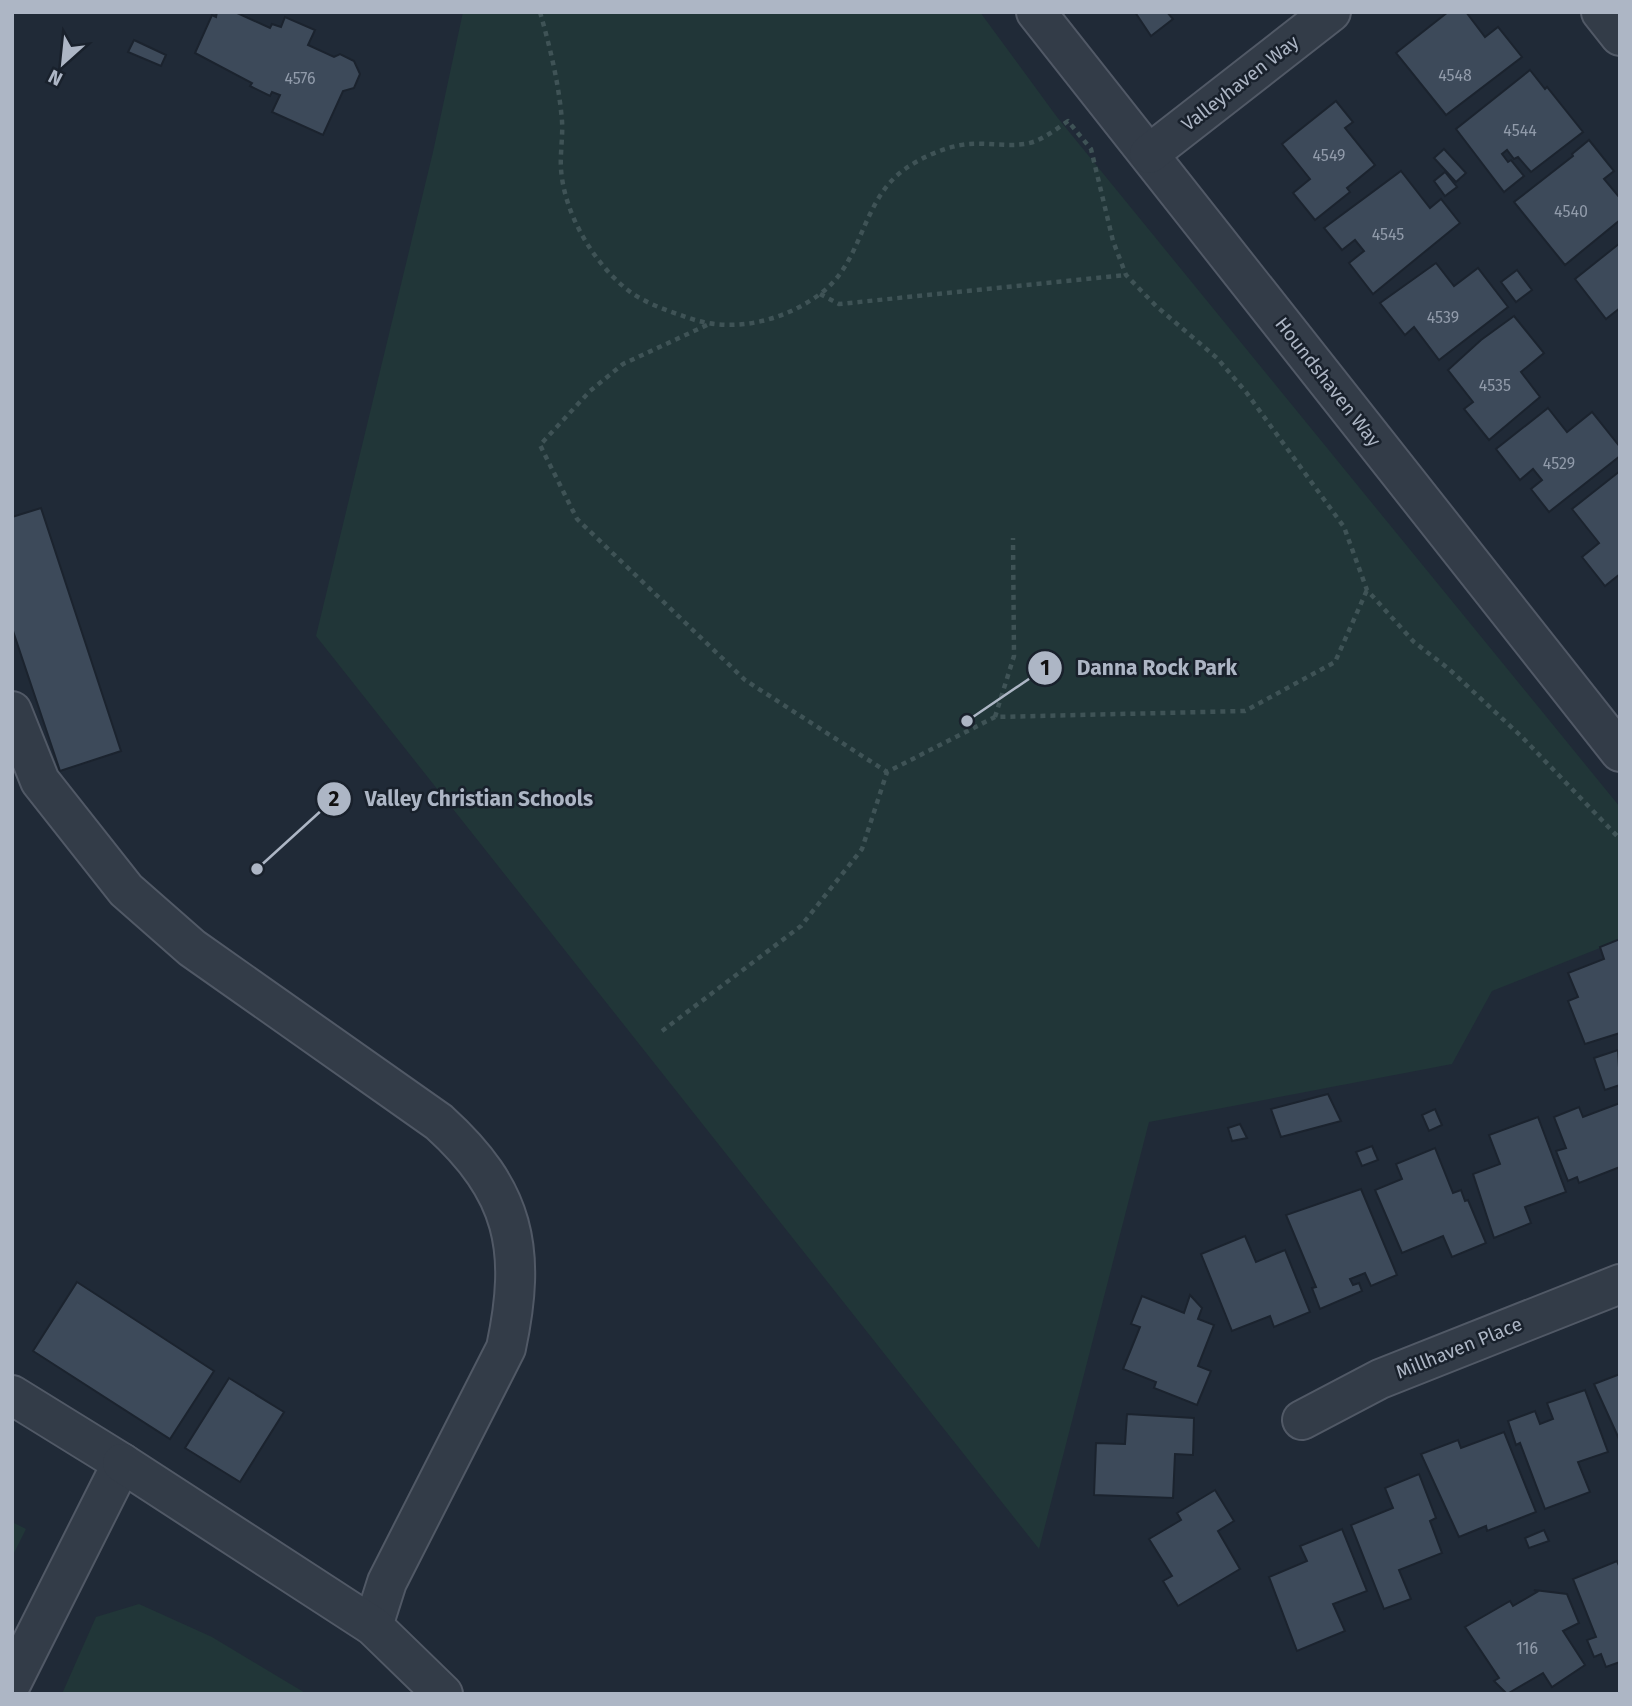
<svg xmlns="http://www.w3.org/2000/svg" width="1632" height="1706" viewBox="0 0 1632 1706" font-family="'Fira Sans',sans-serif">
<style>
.green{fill:#213638}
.building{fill:#3d4a5a;stroke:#1b232e;stroke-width:2}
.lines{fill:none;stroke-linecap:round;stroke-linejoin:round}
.minor-casing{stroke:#515966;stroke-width:42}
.path{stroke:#3f5356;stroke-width:4.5;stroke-dasharray:5 5;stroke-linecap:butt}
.minor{stroke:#333c48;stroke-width:38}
.labels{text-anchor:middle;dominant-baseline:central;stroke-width:5;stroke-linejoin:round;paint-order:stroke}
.number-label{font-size:16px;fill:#919baa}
.street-label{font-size:19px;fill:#adb6c5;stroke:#19212c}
.leader{fill:none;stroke:#adb6c5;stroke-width:2.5}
.callout-dot{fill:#adb6c5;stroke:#19212c;stroke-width:2.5}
.mark-label{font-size:21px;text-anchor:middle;font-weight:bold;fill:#111}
.callout-label{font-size:21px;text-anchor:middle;font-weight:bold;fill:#adb6c5;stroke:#19212c;stroke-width:5;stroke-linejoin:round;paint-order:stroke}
</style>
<rect width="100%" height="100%" fill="#202a37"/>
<g class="green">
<path d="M463,12H980L1057,117L1620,807V940L1492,991L1452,1064L1149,1122L1039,1549L316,636L433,152Z"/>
<path d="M12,1522L26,1529L12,1557Z"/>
<path d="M139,1604L212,1637L307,1694H62L96,1617Z"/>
</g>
<g class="building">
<path d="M217,12H235L270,28L272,24L281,27L285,17L315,30L308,45L334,57L340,54L354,61L360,74L354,88L343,91L323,135L272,112L280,95L272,92L270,96L250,86L252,83L195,53L212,15L216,17Z"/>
<path d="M1135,12H1167L1173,19L1151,36Z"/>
<path d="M1448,12H1466L1485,37L1498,27L1522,57L1446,115L1396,53Z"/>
<path d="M134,40L166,55L161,66L128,52Z"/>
<path d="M1530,70L1545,89L1547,87L1583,132L1531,172L1518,157L1514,159L1507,150L1502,154L1508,162L1511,160L1524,176L1504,192L1456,129Z"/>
<path d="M1336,101L1353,122L1345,128L1375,165L1347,188L1350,192L1315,220L1293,193L1310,179L1282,144Z"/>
<path d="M1589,140L1614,171L1604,179L1620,198V220L1565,265L1514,202L1573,156L1572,154Z"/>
<path d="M1444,149L1466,173L1456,182L1434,158Z"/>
<path d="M1401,171L1430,208L1441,199L1460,223L1373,294L1349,263L1364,251L1355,240L1342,250L1324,228Z"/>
<path d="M1445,172L1457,187L1445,196L1434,181Z"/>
<path d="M1620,243V308L1606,319L1575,279Z"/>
<path d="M1436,263L1454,286L1478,268L1508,307L1439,360L1414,327L1405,335L1380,303Z"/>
<path d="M1517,270L1532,290L1516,302L1501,282Z"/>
<path d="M1514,316L1544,353L1521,372L1540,397L1489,440L1464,409L1473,402L1448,370L1481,340Z"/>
<path d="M1548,408L1567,432L1592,412L1620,447V456L1549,512L1531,489L1542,480L1533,469L1520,480L1496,449Z"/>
<path d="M1620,471V574L1605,586L1582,557L1599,543L1572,509Z"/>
<path d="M41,508L121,751L60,771L12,628V517Z"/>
<path d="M1620,939V1033L1585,1044L1568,1001L1578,997L1568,973L1604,959L1600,947Z"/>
<path d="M1618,1050L1620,1085L1605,1090L1594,1058Z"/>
<path d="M1328,1094L1341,1121L1281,1137L1271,1109Z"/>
<path d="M1620,1103V1167L1579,1183L1577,1177L1568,1181L1556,1151L1566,1148L1554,1117L1579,1107L1583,1117Z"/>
<path d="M1435,1109L1442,1125L1429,1131L1422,1115Z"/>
<path d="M1538,1117L1566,1192L1525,1207L1531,1223L1494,1238L1473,1174L1500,1164L1489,1135Z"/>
<path d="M1240,1124L1247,1138L1232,1141L1228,1128Z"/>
<path d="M1372,1146L1378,1160L1362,1166L1356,1152Z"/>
<path d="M1435,1148L1453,1193L1461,1190L1465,1201L1468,1200L1486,1243L1452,1257L1443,1236L1402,1253L1375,1190L1402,1179L1396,1164Z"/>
<path d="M1361,1189L1397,1275L1371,1286L1365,1273L1350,1279L1353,1285L1359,1283L1362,1291L1320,1309L1312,1288L1316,1287L1286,1215Z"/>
<path d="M1245,1236L1256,1262L1285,1250L1310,1312L1274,1327L1270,1316L1232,1331L1201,1254Z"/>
<path d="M77,1282L214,1371L170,1439L33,1351Z"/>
<path d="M1190,1295L1202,1308L1198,1319L1214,1325L1198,1366L1211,1371L1197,1405L1154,1388L1156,1382L1123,1369L1140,1327L1131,1324L1142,1296L1184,1313Z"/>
<path d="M1620,1374V1441L1594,1384Z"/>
<path d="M229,1378L284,1412L240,1482L185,1448Z"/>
<path d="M1585,1390L1608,1452L1578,1462L1590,1492L1545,1509L1520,1443L1516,1445L1508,1421L1535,1411L1540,1424L1553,1419L1547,1403Z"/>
<path d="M1127,1414L1194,1418L1193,1455L1175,1454L1173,1498L1094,1495L1096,1443L1125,1444Z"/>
<path d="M1504,1432L1536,1512L1487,1531L1486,1526L1459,1537L1421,1454L1458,1440L1461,1448Z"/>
<path d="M1419,1474L1436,1518L1430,1521L1442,1553L1399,1570L1411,1599L1384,1609L1351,1525L1393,1508L1385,1488Z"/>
<path d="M1215,1490L1234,1521L1218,1531L1240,1569L1178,1606L1163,1581L1172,1576L1149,1539L1181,1520L1177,1513Z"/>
<path d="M1342,1529L1367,1591L1333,1604L1345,1631L1297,1651L1269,1577L1307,1561L1300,1546Z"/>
<path d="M1544,1530L1549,1541L1529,1548L1525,1538Z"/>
<path d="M1617,1561L1620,1568V1662L1606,1667L1601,1654L1594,1657L1587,1640L1596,1637L1573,1579Z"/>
<path d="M1534,1590L1567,1594L1579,1623L1563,1631L1585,1665L1552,1687L1543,1673L1507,1694L1494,1681L1499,1678L1465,1627L1510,1601L1513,1606L1537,1592Z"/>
</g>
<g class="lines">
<defs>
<g id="minor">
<path d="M1036,12L1620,752"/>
<path d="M1601,12L1620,36"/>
<path d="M1149,154L1331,12"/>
<path d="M12,711L40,781L126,890L192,948L439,1122C515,1191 527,1249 506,1348L387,1582L373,1626"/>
<path d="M12,1395L122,1463L12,1682"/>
<path d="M1302,1420L1380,1379L1620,1284"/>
<path d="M122,1463L373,1626L443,1694"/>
</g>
</defs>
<use href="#minor" class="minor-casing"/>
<g class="path">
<path d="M540,12C550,47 559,84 562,121C563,137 560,153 561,169C564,212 591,259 624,287C641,302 666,310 686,317C731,334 782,322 820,294C864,262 860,201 905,169C922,157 947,146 968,144C990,142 1015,149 1036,141C1047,136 1058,128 1068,121L1091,149L1113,241L1126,275L1156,306L1217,358L1246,392L1344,527L1367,590L1414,642L1449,669L1522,737L1620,839"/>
<path d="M820,294L839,304L1126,275"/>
<path d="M707,325L623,364L590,391L540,445L577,519L745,680L887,772"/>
<path d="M995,717L1014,656L1013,538"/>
<path d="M662,1031L801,926L862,849L887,772L995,717L1245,711L1335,662L1367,590"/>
</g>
<use href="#minor" class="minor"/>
</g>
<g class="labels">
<g class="number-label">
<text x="1455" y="75">4548</text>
<text x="300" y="78">4576</text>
<text x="1520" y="130">4544</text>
<text x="1329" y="155">4549</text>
<text x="1571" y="211">4540</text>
<text x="1388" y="234">4545</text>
<text x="1443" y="317">4539</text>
<text x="1495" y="385">4535</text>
<text x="1559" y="463">4529</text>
<text x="1527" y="1648">116</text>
</g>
<g class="street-label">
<text transform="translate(1240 83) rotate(-38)">Valleyhaven Way</text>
<text transform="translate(1328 382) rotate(52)">Houndshaven Way</text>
<text transform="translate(1459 1348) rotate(-22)">Millhaven Place</text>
</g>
</g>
<path class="leader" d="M967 721L1045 668M257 869L334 799"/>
<g class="callout-dot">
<circle cx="967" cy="721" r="7"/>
<circle cx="257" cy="869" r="7"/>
<circle cx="1045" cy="668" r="18"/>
<circle cx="334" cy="799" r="18"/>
</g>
<g class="mark-label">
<text x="1045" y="675">1</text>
<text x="334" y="806">2</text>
</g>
<g class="callout-label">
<text x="1157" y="675">Danna Rock Park</text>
<text x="479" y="806">Valley Christian Schools</text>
</g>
<rect width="1632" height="1706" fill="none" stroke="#adb6c5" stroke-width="28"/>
<g transform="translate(63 63) rotate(207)" stroke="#19212c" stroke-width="5" paint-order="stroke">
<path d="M0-5L12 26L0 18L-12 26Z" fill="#adb6c5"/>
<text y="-10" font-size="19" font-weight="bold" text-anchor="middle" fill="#adb6c5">N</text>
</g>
</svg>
